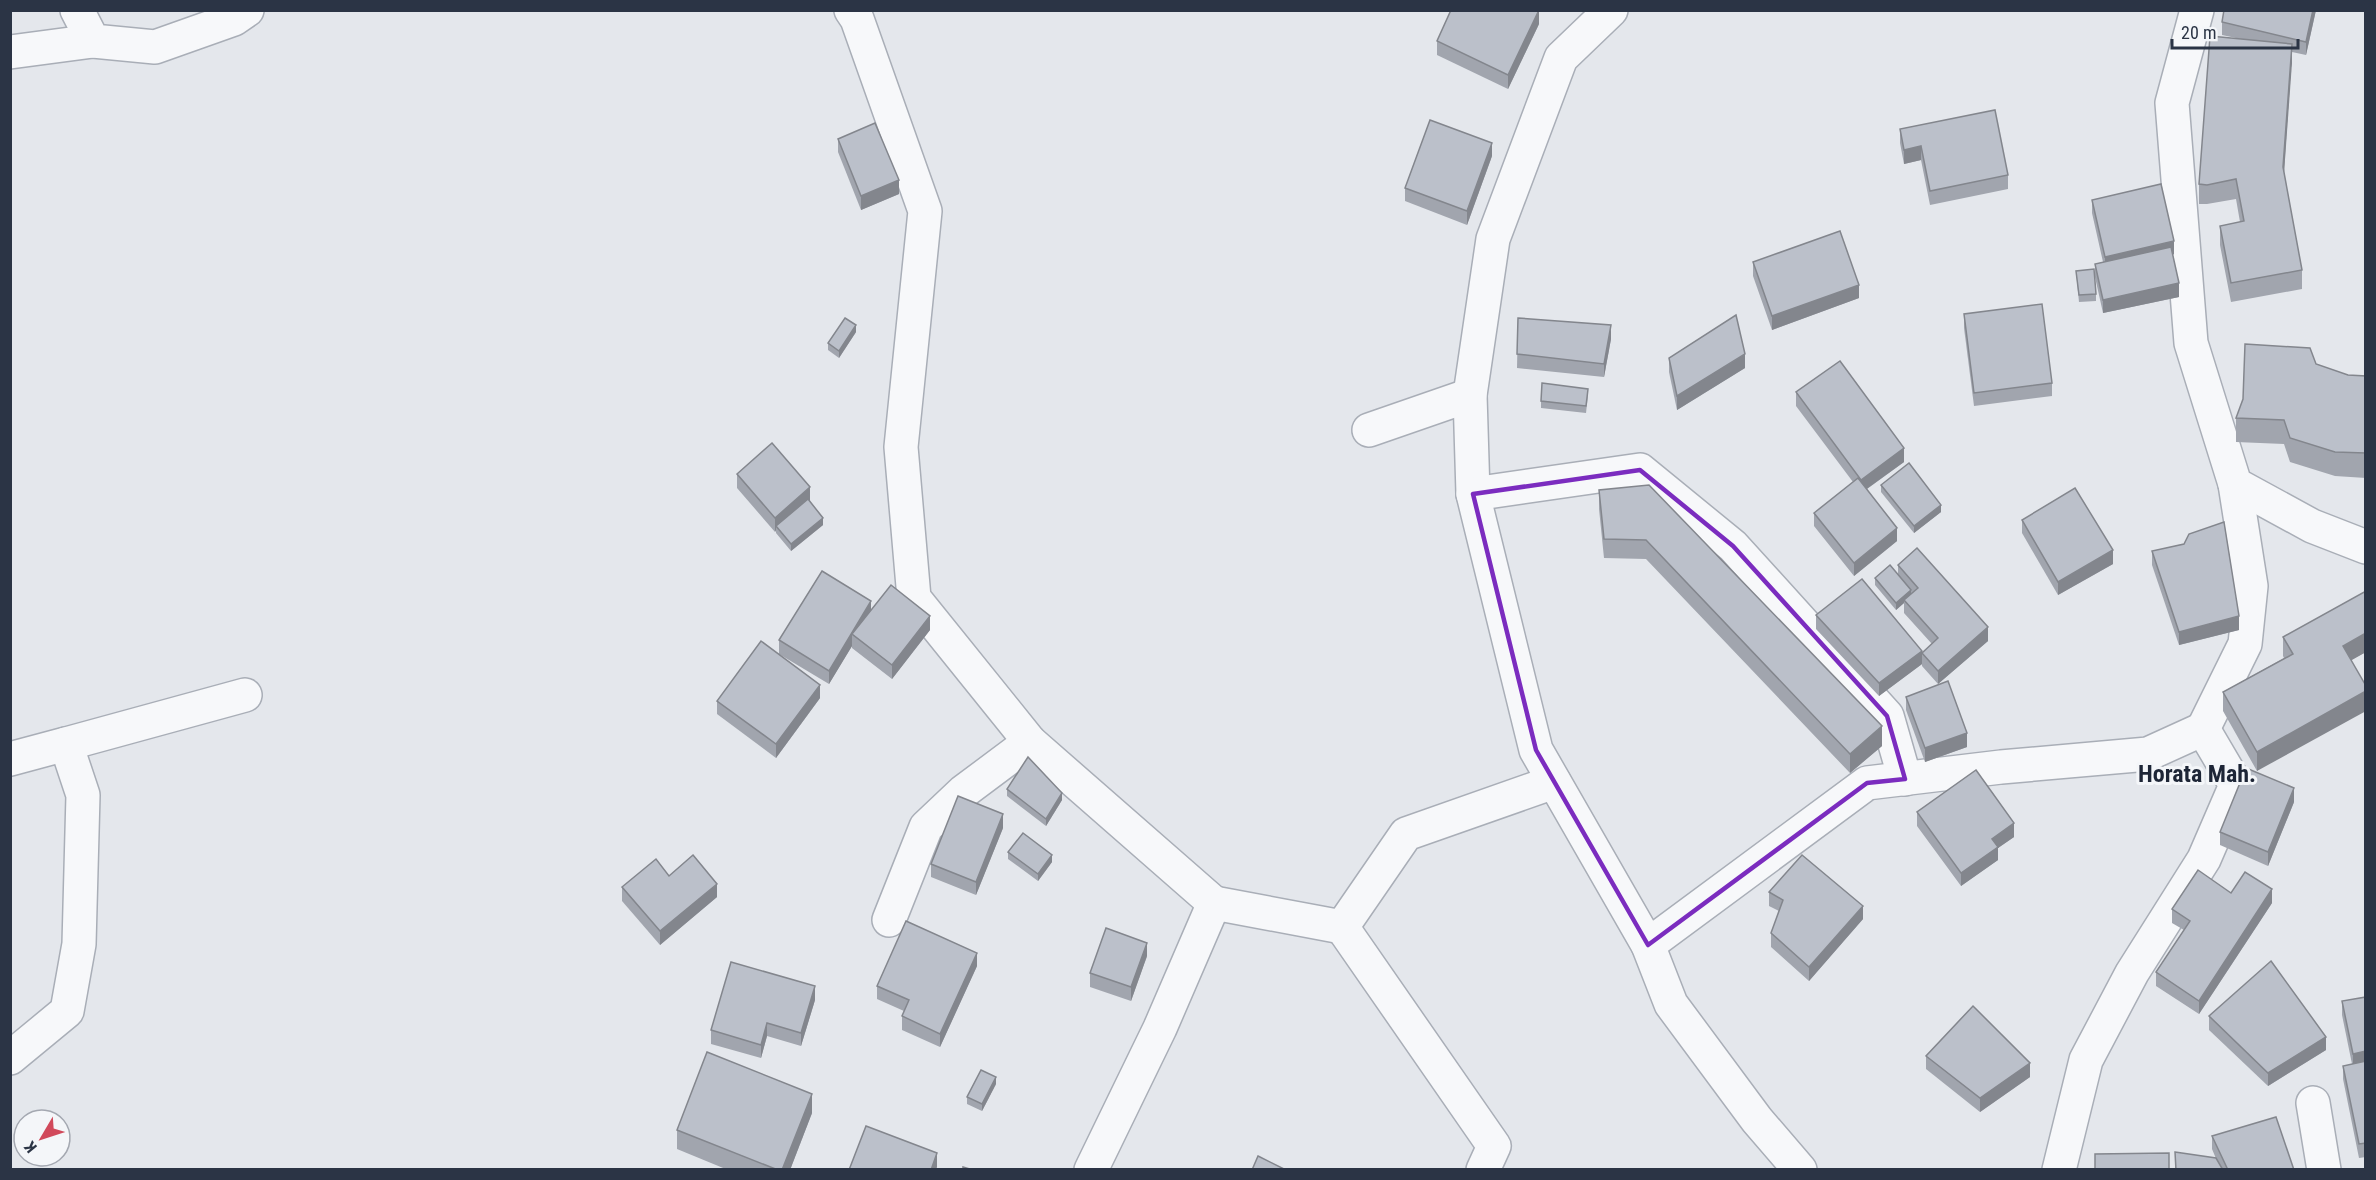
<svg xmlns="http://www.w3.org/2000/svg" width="2376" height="1180" viewBox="0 0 2376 1180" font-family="'Roboto Condensed',sans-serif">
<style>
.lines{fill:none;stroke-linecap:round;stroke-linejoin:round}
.minor-casing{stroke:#a9aeb7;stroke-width:36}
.minor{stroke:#f7f8fa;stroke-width:33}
.wall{fill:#a1a5ae}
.shaded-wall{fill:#83868d}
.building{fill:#bbc0ca;stroke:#83868d;stroke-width:1.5}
.marked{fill:none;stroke:#7b2cbf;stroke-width:4.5;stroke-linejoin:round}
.labels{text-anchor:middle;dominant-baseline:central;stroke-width:6;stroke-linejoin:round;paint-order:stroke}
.district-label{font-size:24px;font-weight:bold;fill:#1d2536;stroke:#f4f6f9}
</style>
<rect width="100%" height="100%" fill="#e4e7ec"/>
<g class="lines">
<defs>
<g id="minor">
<path d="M77,10L93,41L155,47L234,19L247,10"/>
<path d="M851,10L857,19L925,211L901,447L914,598L1030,742L1214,903L1160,1028L1091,1170"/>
<path d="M1611,10L1561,58L1493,239L1470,395L1473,494L1536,750L1648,945L1671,1004L1757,1120L1800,1170"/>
<path d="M2197,10L2172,103L2191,343L2235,484L2312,526L2366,547"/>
<path d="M10,52L93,41"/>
<path d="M1369,430L1470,395"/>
<path d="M1473,494L1640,470L1733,546L1887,716L1905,779"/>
<path d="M2203,729L2245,644L2251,586L2235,484"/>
<path d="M10,759L66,744"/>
<path d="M1214,903L1342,927"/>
<path d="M889,920L926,827L963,792L1030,742"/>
<path d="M1648,945L1867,783L2001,767L2148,754L2203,729L2236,785L2204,859L2132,973L2086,1060L2059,1170"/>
<path d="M10,1058L67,1011L79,944L83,795L66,744L245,695"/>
<path d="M2313,1103L2324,1170"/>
<path d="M1483,1170L1494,1146L1342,927L1406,834L1554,782"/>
</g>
</defs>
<use href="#minor" class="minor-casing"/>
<use href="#minor" class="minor"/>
</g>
<g class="wall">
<path d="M2224,10H2316L2306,55L2292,52L2284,172L2302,270V289L2231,302L2220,245V226L2240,222L2236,199L2207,204H2199V184L2236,38L2222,35V22Z"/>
<path d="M1539,24L1508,89L1437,55V41Z"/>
<path d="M1900,129L2008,175V189L1930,205L1921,160L1904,164L1900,143Z"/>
<path d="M838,139L899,194L861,210L838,152Z"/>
<path d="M1492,156L1467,225L1405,201V188Z"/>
<path d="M2092,200L2174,254L2173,255L2179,297L2103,313L2095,277V264L2103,262L2092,213Z"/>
<path d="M1753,262L1859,298L1772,330L1753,276Z"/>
<path d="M2076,271L2096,294V301L2079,302Z"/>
<path d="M1964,314L2052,383V396L1974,406L1964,328Z"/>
<path d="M1518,318L1611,339L1604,377L1517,368Z"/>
<path d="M856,332L839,358L828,350V343Z"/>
<path d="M1669,358L1745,368L1677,410L1669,372Z"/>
<path d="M2316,364L2348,375L2366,376V478L2335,476L2290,462L2284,444L2236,442V418Z"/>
<path d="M1796,392L1904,462L1867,489L1897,541L1854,576L1814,526V513L1853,482L1796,406Z"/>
<path d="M1588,395L1586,413L1541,408V401Z"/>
<path d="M737,474L810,500L809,501L823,525L791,551L776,533V530L775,532L737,488Z"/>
<path d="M1881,485L1941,512L1914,533L1881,492Z"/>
<path d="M1599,490L1882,746L1850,773L1646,559L1604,558L1599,509Z"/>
<path d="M2022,520L2113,564L2058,595L2022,533Z"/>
<path d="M2184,544L2239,630L2179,645L2152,565V551Z"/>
<path d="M1898,565L1988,641L1938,684L1922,666V664L1879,696L1816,629V615L1922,653L1932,644L1904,613V603L1896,610L1875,585V578L1898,575Z"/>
<path d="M871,610L930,630L892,679L852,648V646L829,684L779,654V640Z"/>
<path d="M2283,637L2366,652L2351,660L2257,771L2223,711V692L2284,658L2283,656Z"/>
<path d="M1906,697L1967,747L1925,762L1906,710Z"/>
<path d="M820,698L776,758L717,714V701Z"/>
<path d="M1007,789L1062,800L1046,826L1007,796Z"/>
<path d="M2294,802L2268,866L2220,845V832Z"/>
<path d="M1917,812L2014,837L1998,848V860L1961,886L1917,826Z"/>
<path d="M1003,828L976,895L931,877V864Z"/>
<path d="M1008,852L1052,862L1038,881L1008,859Z"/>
<path d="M669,876L717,897L660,945L622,901V887Z"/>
<path d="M1769,892L1863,919L1809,981L1771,947V933L1779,911L1769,906Z"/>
<path d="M2272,903L2199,1014L2156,986V972L2184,930L2172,923V909Z"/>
<path d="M1147,956L1131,1001L1090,987V973Z"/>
<path d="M977,966L940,1047L902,1030V1016L904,1011L877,999V986Z"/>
<path d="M2366,997V1157L2359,1158L2343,1079V1066L2352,1064L2342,1015V1001Z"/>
<path d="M815,1000L801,1046L767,1036L761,1058L711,1044V1030Z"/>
<path d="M2209,1016L2326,1050L2268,1086L2209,1030Z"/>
<path d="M1926,1056L2030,1077L1980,1112L1926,1069Z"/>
<path d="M996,1084L982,1111L967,1104V1097Z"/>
<path d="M812,1113L790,1170H728L677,1149V1130Z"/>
<path d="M2212,1136L2294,1170H2175V1152L2217,1161L2212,1149Z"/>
</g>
<g class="shaded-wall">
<path d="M1539,10V24L1508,89V75Z"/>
<path d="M2313,10H2316L2306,55V42Z"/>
<path d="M2292,44V63L2283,187V167Z"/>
<path d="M1492,143V156L1467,225V211Z"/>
<path d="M1921,146V160L1904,164V150Z"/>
<path d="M899,180V194L861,210V196Z"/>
<path d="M2174,241V254L2105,270V257Z"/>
<path d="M2179,283V297L2103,313V300Z"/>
<path d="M1859,285V298L1772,330V316Z"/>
<path d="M856,325V332L839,358V351Z"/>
<path d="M1611,325V339L1604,377V364Z"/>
<path d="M1745,354V368L1677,410V396Z"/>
<path d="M1904,448V462L1861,493V480Z"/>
<path d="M810,487V500L779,528L776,526V530L775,532V518Z"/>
<path d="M1941,505V512L1914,533V526Z"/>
<path d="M823,518V525L791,551V544Z"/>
<path d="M1897,528V541L1854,576V563Z"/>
<path d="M2113,550V564L2058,595V582Z"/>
<path d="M1911,590V597L1904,600V603L1896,610V603Z"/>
<path d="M871,601V615L852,634V646L829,684V671Z"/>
<path d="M930,616V630L892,679V665Z"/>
<path d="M2239,616V630L2179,645V632Z"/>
<path d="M1988,627V641L1938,684V671Z"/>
<path d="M2366,633V652L2343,665V646Z"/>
<path d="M1922,651V664L1879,696V683Z"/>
<path d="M820,685V698L776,758V744Z"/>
<path d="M2366,691V711L2257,771V752Z"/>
<path d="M1882,726V746L1850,773V754Z"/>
<path d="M1967,733V747L1925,762V748Z"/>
<path d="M2294,788V802L2268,866V852Z"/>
<path d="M1062,793V800L1046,826V819Z"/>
<path d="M1003,814V828L976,895V882Z"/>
<path d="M2014,823V837L1998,848V860L1961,886V873L1992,839Z"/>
<path d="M1052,855V862L1038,881V874Z"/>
<path d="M717,884V897L660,945V931Z"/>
<path d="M2272,889V903L2199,1014V1001Z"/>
<path d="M1863,906V919L1809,981V967Z"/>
<path d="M1147,943V956L1131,1001V987Z"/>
<path d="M977,953V966L940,1047V1034Z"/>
<path d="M815,986V1000L801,1046V1033Z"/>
<path d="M767,1023V1036L761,1058V1045Z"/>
<path d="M2326,1037V1050L2268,1086V1073Z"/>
<path d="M2366,1051V1065L2353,1067V1054Z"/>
<path d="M2030,1063V1077L1980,1112V1098Z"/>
<path d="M996,1077V1084L982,1111V1104Z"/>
<path d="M812,1094V1113L790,1170H782Z"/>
<path d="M937,1153V1167L936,1170H931Z"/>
</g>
<g class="building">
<path d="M1451,10H1539L1508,75L1437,41Z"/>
<path d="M2224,10H2313L2306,42L2222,22Z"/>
<path d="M2210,36L2292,44L2283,167L2302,270L2231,283L2220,226L2244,221L2236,179L2207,185L2199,184Z"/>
<path d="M1995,110L2008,175L1930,191L1921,146L1904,150L1900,129Z"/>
<path d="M1430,120L1492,143L1467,211L1405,188Z"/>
<path d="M875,123L899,180L861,196L838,139Z"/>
<path d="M2161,184L2174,241L2105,257L2092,200Z"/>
<path d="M1840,231L1859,285L1772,316L1753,262Z"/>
<path d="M2171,247L2179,283L2103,300L2095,264Z"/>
<path d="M2094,269L2096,294L2079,295L2076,271Z"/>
<path d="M2042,304L2052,383L1974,393L1964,314Z"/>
<path d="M1736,315L1745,354L1677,396L1669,358Z"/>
<path d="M845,318L856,325L839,351L828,343Z"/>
<path d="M1518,318L1611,325L1604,364L1517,354Z"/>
<path d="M2245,344L2310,348L2316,364L2348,375L2366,376V453L2335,452L2290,438L2284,420L2236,418L2243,399Z"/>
<path d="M1840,361L1904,448L1861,480L1796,392Z"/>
<path d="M1542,383L1588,389L1586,406L1541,401Z"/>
<path d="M772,443L810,487L775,518L737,474Z"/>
<path d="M1909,463L1941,505L1914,526L1881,485Z"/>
<path d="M1858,478L1897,528L1854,563L1814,513Z"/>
<path d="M1649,485L1882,726L1850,754L1646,540L1604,539L1599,490Z"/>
<path d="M2075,488L2113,550L2058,582L2022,520Z"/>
<path d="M808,499L823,518L791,544L776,526Z"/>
<path d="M2224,522L2239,616L2179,632L2152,551L2184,544L2189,534Z"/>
<path d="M1917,548L1988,627L1938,671L1922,653L1938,638L1904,600L1918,588L1898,565Z"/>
<path d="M1890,565L1911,590L1896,603L1875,578Z"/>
<path d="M822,571L871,601L829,671L779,640Z"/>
<path d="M1862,579L1922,651L1879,683L1816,615Z"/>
<path d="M891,585L930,616L892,665L852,634Z"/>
<path d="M2366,591V633L2343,646L2366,686V691L2257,752L2223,692L2293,654L2283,637Z"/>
<path d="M761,641L820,685L776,744L717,701Z"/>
<path d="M1948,681L1967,733L1925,748L1906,697Z"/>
<path d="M1028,757L1062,793L1046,819L1007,789Z"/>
<path d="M2246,768L2294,788L2268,852L2220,832Z"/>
<path d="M1976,770L2014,823L1992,839L1998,847L1961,873L1917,812Z"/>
<path d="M958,796L1003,814L976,882L931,864Z"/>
<path d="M1023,833L1052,855L1038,874L1008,852Z"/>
<path d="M693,855L717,884L660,931L622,887L656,859L669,876Z"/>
<path d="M1802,855L1863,906L1809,967L1771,933L1783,900L1769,892Z"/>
<path d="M2198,870L2231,893L2245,872L2272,889L2199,1001L2156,972L2190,921L2172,909Z"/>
<path d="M906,921L977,953L940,1034L902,1016L909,1000L877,986Z"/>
<path d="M1106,928L1147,943L1131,987L1090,973Z"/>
<path d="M2271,961L2326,1037L2268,1073L2209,1016Z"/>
<path d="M731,962L815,986L801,1033L767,1023L761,1045L711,1030Z"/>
<path d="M2366,997V1051L2353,1054L2342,1001Z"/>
<path d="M1973,1006L2030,1063L1980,1098L1926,1056Z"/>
<path d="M707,1052L812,1094L782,1170H778L677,1130Z"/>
<path d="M2366,1061V1143L2359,1144L2343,1066Z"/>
<path d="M981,1070L996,1077L982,1104L967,1097Z"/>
<path d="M2276,1117L2294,1170H2228L2212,1136Z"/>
<path d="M866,1126L937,1153L931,1170H849Z"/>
<path d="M2175,1152L2216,1158L2223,1170H2176Z"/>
<path d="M2169,1153V1170H2095V1154Z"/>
<path d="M1258,1156L1286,1170H1252Z"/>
<path d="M963,1167L973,1170H963Z"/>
</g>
<path class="marked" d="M1640,470L1733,546L1887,716L1905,779L1867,783L1648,945L1536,750L1473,494Z"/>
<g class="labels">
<g class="district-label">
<text x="2197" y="774">Horata Mah.</text>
</g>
</g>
<rect width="2376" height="1180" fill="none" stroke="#2b3445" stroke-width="24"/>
<g transform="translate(42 1138) rotate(231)"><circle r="28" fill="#f4f6f9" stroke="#a4a8b1" stroke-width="1.5"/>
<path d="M0-4.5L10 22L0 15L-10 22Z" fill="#d1495b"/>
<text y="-9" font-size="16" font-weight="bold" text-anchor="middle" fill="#2b3445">K</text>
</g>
<path d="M2172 39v9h126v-9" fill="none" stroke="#2b3445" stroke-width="3"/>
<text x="2181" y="39" font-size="18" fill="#2b3445" stroke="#f4f6f9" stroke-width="4.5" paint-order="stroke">20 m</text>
</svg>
